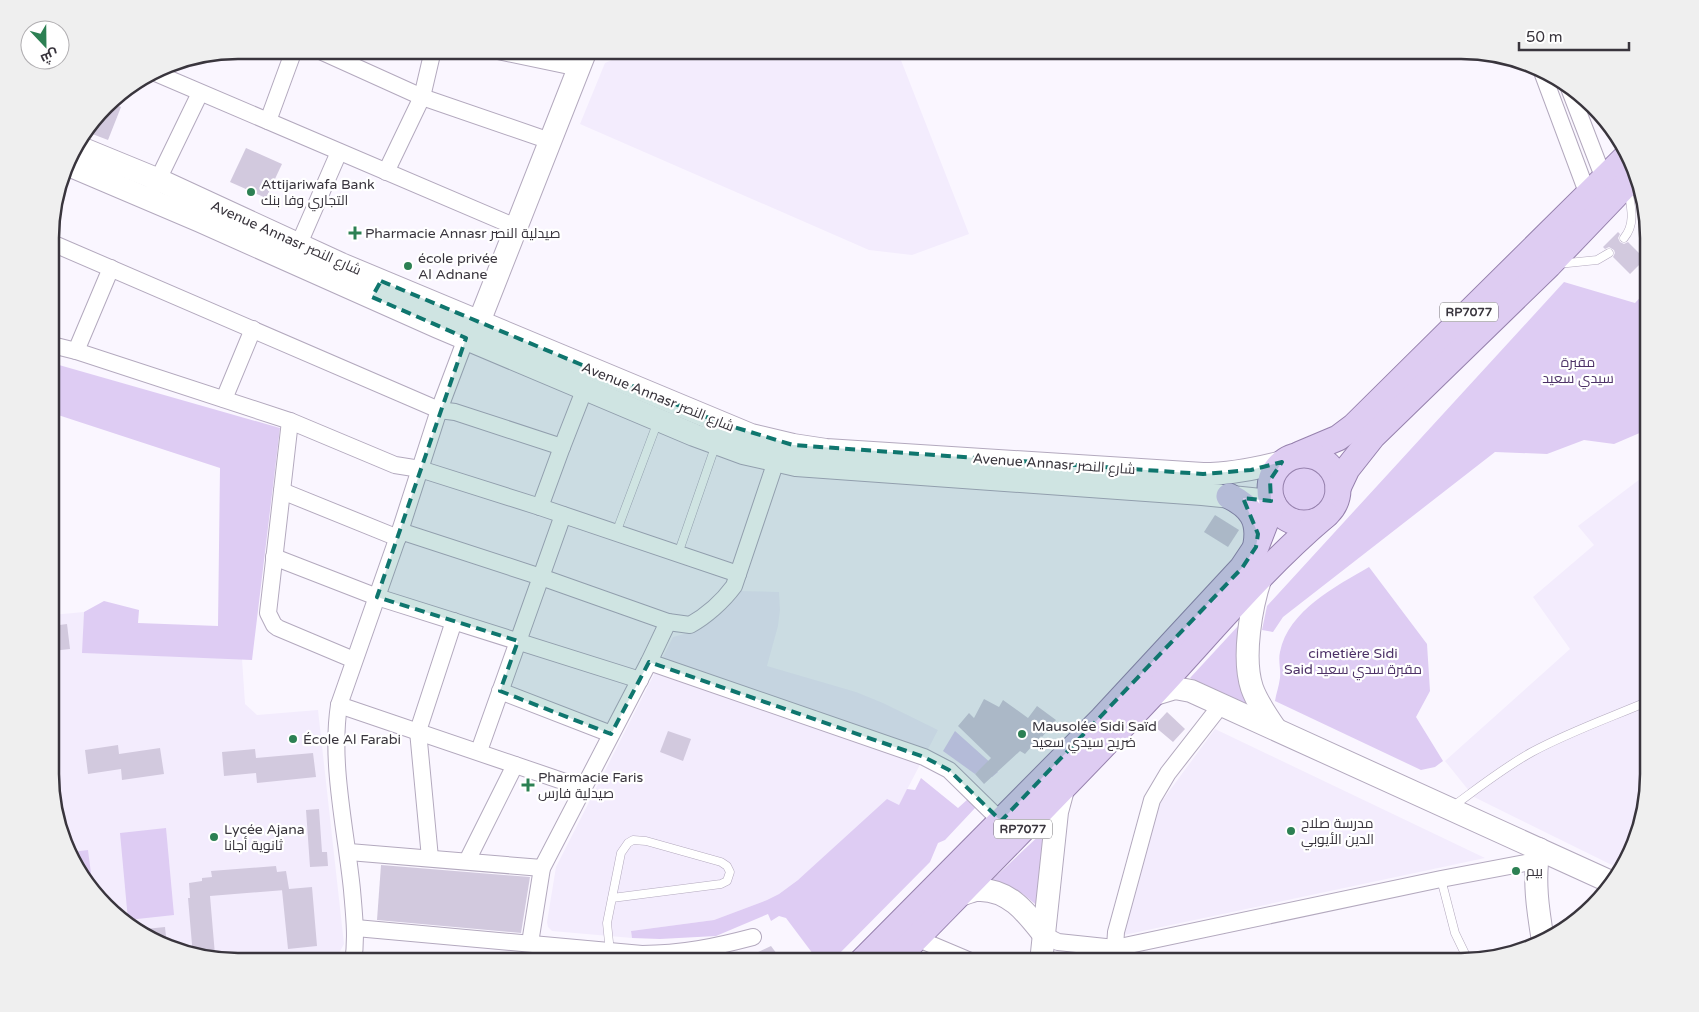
<svg xmlns="http://www.w3.org/2000/svg" width="1699" height="1012" viewBox="0 0 1699 1012" font-family="'Varela Round',Cairo,sans-serif">
<style>
.built{fill:#f3ecfd}
.green{fill:#deccf3}
.building{fill:#d2c9de}
.lines{fill:none;stroke-linecap:round;stroke-linejoin:round}
.lane-casing{stroke:#b3a9be;stroke-width:9}
.street-casing{stroke:#b3a9be;stroke-width:18}
.secondary-casing{stroke:#b3a9be;stroke-width:24}
.primary-casing{stroke:#9681ad;stroke-width:27}
.lane{stroke:#fff;stroke-width:8}
.street{stroke:#fff;stroke-width:16}
.secondary{stroke:#fff;stroke-width:22}
.primary{stroke:#deccf2;stroke-width:25}
.marked{fill:#0f766e;fill-opacity:0.2;stroke:#0f766e;stroke-width:4;stroke-dasharray:10 6;stroke-linejoin:round}
.poi-dot{fill:#2c8053;stroke:#fff;stroke-width:2}
.labels{text-anchor:middle;dominant-baseline:central;stroke-width:4.5;stroke-linejoin:round;paint-order:stroke}
.shield{fill:#fff;stroke:#747277;stroke-width:1}
.shield-label{font-size:12px;font-weight:bold;fill:#39353d}
.poi-label{font-size:14px;fill:#39353d;stroke:#fff;text-anchor:start}
.street-label{font-size:14px;fill:#39353d;stroke:#fff}
.park-label{font-size:14px;fill:#4d3267;stroke:#fff}
.rim{fill:none;stroke:#39353d;stroke-width:2.5}
</style>
<rect width="100%" height="100%" fill="#faf6ff"/>
<g class="built">
<path d="M635,50H897L969,234L912,255L869,250L580,124L605,63Z"/>
<path d="M1648,473L1649,786L1622,870L1474,797L1445,761L1570,649L1533,597L1594,545L1578,526Z"/>
<path d="M740,591L779,592L780,610L778,626L767,666L856,692L883,703L938,730L899,805L779,894L767,900L714,920L631,931L632,938L552,931L548,927L547,922L556,867L673,637L691,632L700,628L735,599Z"/>
<path d="M84,612L83,653L242,659L245,704L257,715L318,710L344,944L338,955L267,962H237L189,956L144,937L81,878L52,799V615Z"/>
<path d="M1215,729L1485,858L1124,935L1159,805Z"/>
</g>
<g class="green">
<path d="M1564,282L1635,303L1646,291L1649,294V429L1614,444L1584,440L1547,454L1495,452L1283,617L1273,632L1262,630L1267,606Z"/>
<path d="M52,363L280,428L252,660L82,653L84,612L104,601L139,610L138,623L218,626L220,468L52,413Z"/>
<circle cx="1303" cy="489" r="25"/>
<path d="M1369,567L1427,644L1430,691L1416,717L1443,761L1435,767L1421,770L1275,701C1276,694 1279,686 1280,678C1281,670 1278,660 1280,652C1288,611 1336,586 1369,567Z"/>
<path d="M1239,625L1248,702L1246,706L1190,678Z"/>
<path d="M955,731L993,765L992,767L998,772L992,777L982,768L975,774L943,751Z"/>
<path d="M921,778L958,808L968,799L976,807L945,840L938,843L930,862L831,962H819L786,918L779,916L771,921L768,914L716,936L660,939L632,938L631,931L714,920L767,900L779,894L798,880L887,799L899,805L907,789L915,790Z"/>
<path d="M166,828L174,915L128,920L120,833Z"/>
<path d="M1045,830L1040,908L1023,894L992,880Z"/>
<path d="M88,850L93,889L81,878L72,852Z"/>
</g>
<g class="building">
<path d="M110,102L121,107L108,140L87,132Z"/>
<path d="M246,148L282,164L266,198L230,182Z"/>
<path d="M1618,232L1620,234L1618,238L1620,242L1624,244L1628,242L1645,259L1630,274L1613,257L1615,253L1614,250L1609,247L1605,249L1603,247Z"/>
<path d="M1215,515L1239,530L1228,547L1204,532Z"/>
<path d="M67,624L70,649L52,651V626Z"/>
<path d="M984,699L999,707L1003,700L1028,718L1037,706L1056,720L1042,737L1041,736L1025,754L1020,751L984,784L975,774L991,758L958,726L969,713L974,718Z"/>
<path d="M1167,712L1185,729L1173,742L1154,726Z"/>
<path d="M668,731L691,739L683,761L660,752Z"/>
<path d="M118,745L119,754L160,748L164,774L122,780L121,769L88,774L85,750Z"/>
<path d="M255,749L256,758L313,753L316,777L257,783L256,773L224,776L222,752Z"/>
<path d="M319,809L322,852H327L328,866L310,867L306,810Z"/>
<path d="M381,865L530,877L521,933L377,920Z"/>
<path d="M276,866L277,872L286,871L289,889L312,887L317,946L288,949L282,890H285L210,896L215,955L193,956L188,898H190L189,883L202,881V878L212,877L211,871Z"/>
<path d="M165,927L167,946L144,937L136,930Z"/>
<path d="M771,946L783,962H737Z"/>
</g>
<g class="lines">
<defs>
<g id="lane">
<path d="M1624,238C1636,224 1631,206 1628,190"/>
<path d="M1558,264L1597,260L1609,253"/>
<path d="M616,533L658,421"/>
<path d="M678,554L716,444"/>
<path d="M1452,807C1478,788 1503,768 1532,752C1569,732 1609,718 1649,701"/>
<path d="M1441,879L1455,933L1469,962"/>
<path d="M611,962L607,923L621,853L628,843L633,840L646,841L721,862L727,866L730,872L727,881L721,884L612,898"/>
</g>
<g id="street">
<path d="M318,50L422,97L550,141"/>
<path d="M493,50L579,68"/>
<path d="M1541,69L1588,195"/>
<path d="M153,72L516,227"/>
<path d="M1569,88L1604,179"/>
<path d="M268,121L294,50"/>
<path d="M386,172L422,97L433,50"/>
<path d="M154,188L200,93"/>
<path d="M52,243L439,410L455,412L562,447L540,507"/>
<path d="M295,253L339,152"/>
<path d="M52,345L76,351L290,421L395,465L420,469L540,507L738,574"/>
<path d="M76,351L111,268"/>
<path d="M224,399L253,329"/>
<path d="M290,421L268,613L274,625L278,628L354,660"/>
<path d="M562,447L585,388"/>
<path d="M282,491L398,538"/>
<path d="M400,531L541,577L668,622L690,625C706,616 723,601 734,586L776,461"/>
<path d="M274,557L377,597L640,680"/>
<path d="M649,662L924,757L949,770L1001,821"/>
<path d="M500,691L611,734"/>
<path d="M339,705L583,788"/>
<path d="M479,751L563,515"/>
<path d="M349,852L542,868"/>
<path d="M430,858L418,731L454,621"/>
<path d="M467,861L515,765"/>
<path d="M356,928L642,954C682,954 715,947 753,937"/>
<path d="M1044,935L1058,942L1115,948L1441,879L1536,861"/>
<path d="M916,938L973,962"/>
<path d="M530,943L542,868L649,662L668,622"/>
<path d="M353,962C357,938 354,914 352,890C346,830 330,764 339,705L400,531L439,410L462,349L469,339"/>
<path d="M1114,962L1116,932L1152,800L1168,773L1221,705"/>
</g>
<g id="secondary">
<path d="M76,146L159,180L341,264L751,435L793,445L826,450L1203,474C1230,474 1255,469 1282,462"/>
<path d="M66,164L200,221L438,327L694,435L743,453L796,465L1202,494L1271,501"/>
<path d="M472,334L479,322L586,50"/>
<path d="M1261,577C1251,606 1242,658 1252,688C1257,702 1266,715 1275,728"/>
<path d="M1152,695L1175,688L1191,691L1613,883"/>
<path d="M1539,849C1533,879 1538,911 1543,941"/>
<path d="M957,896C964,894 971,891 977,890C1008,888 1027,913 1044,935"/>
<path d="M1041,962L1057,812L1064,786"/>
</g>
<g id="primary">
<path d="M1300,454L1338,438L1354,426L1628,155"/>
<circle cx="1304" cy="489" r="34"/>
<path d="M1338,488L1347,469L1373,436L1549,265L1637,173"/>
<path d="M1229,496C1251,507 1260,520 1256,544"/>
<path d="M861,962L1102,719L1242,568L1256,547L1273,503"/>
<path d="M893,962C980,873 1067,785 1152,695C1209,634 1262,569 1326,515"/>
</g>
</defs>
<use href="#lane" class="lane-casing"/>
<use href="#street" class="street-casing"/>
<use href="#secondary" class="secondary-casing"/>
<use href="#primary" class="primary-casing"/>
<use href="#lane" class="lane"/>
<use href="#street" class="street"/>
<use href="#secondary" class="secondary"/>
<use href="#primary" class="primary"/>
</g>
<path class="marked" d="M381,281L721,423L793,445L1203,474L1251,470L1282,462L1270,480L1271,501L1243,498L1258,534L1256,547L1242,568L1001,821L949,770L924,757L649,662L611,734L500,691L518,641L377,597L466,338L372,297Z"/>
<g class="poi-dot">
<circle cx="251" cy="192" r="5"/>
<path d="M352.5 225.5h5v5h5v5h-5v5h-5v-5h-5v-5h5z"/>
<circle cx="408" cy="266" r="5"/>
<circle cx="1022" cy="734" r="5"/>
<circle cx="293" cy="739" r="5"/>
<path d="M525.5 777.5h5v5h5v5h-5v5h-5v-5h-5v-5h5z"/>
<circle cx="1291" cy="831" r="5"/>
<circle cx="214" cy="837" r="5"/>
<circle cx="1516" cy="871" r="5"/>
</g>
<g class="labels">
<g class="shield">
<rect x="1440" y="302.5" width="58" height="19" rx="4"/>
<rect x="994" y="819.5" width="58" height="19" rx="4"/>
</g>
<g class="shield-label">
<text x="1469" y="312">RP7077</text>
<text x="1023" y="829">RP7077</text>
</g>
<g class="poi-label">
<text x="261" y="184">Attijariwafa Bank<tspan x="261" dy="16">التجاري وفا بنك</tspan></text>
<text x="365" y="233">Pharmacie Annasr صيدلية النصر</text>
<text x="418" y="258">école privée<tspan x="418" dy="16">Al Adnane</tspan></text>
<text x="1032" y="726">Mausolée Sidi Saïd<tspan x="1032" dy="16">ضريح سيدي سعيد</tspan></text>
<text x="303" y="739">École Al Farabi</text>
<text x="538" y="777">Pharmacie Faris<tspan x="538" dy="16">صيدلية فارس</tspan></text>
<text x="1301" y="823">مدرسة صلاح<tspan x="1301" dy="16">الدين الأيوبي</tspan></text>
<text x="224" y="829">Lycée Ajana<tspan x="224" dy="16">ثانوية أجانا</tspan></text>
<text x="1526" y="871">بيم</text>
</g>
<g class="street-label">
<text transform="translate(286 238) rotate(24)">Avenue Annasr شارع النصر</text>
<text transform="translate(658 397) rotate(22)">Avenue Annasr شارع النصر</text>
<text transform="translate(1054 464) rotate(4)">Avenue Annasr شارع النصر</text>
</g>
<g class="park-label">
<text x="1578" y="362">مقبرة<tspan x="1578" dy="16">سيدي سعيد</tspan></text>
<text x="1353" y="653">cimetière Sidi<tspan x="1353" dy="16">Said مقبرة سدي سعيد</tspan></text>
</g>
</g>
<path d="M0 0H1699V1012H0ZM238 59H1461A179 179 0 0 1 1640 238V774A179 179 0 0 1 1461 953H238A179 179 0 0 1 59 774V238A179 179 0 0 1 238 59Z" fill="#efefef" fill-rule="evenodd"/>
<path class="rim" d="M238 59H1461A179 179 0 0 1 1640 238V774A179 179 0 0 1 1461 953H238A179 179 0 0 1 59 774V238A179 179 0 0 1 238 59Z"/>
<g transform="translate(45 45) rotate(158)"><circle r="24" fill="#ffffff" stroke="#b0aeb1"/>
<path d="M0-4L9 19L0 12L-9 19Z" fill="#2c8053"/>
<text y="-8" font-size="14" font-weight="bold" text-anchor="middle" fill="#39353d">ش</text>
</g>
<path d="M1519 42v8h110v-8" fill="none" stroke="#39353d" stroke-width="2.5"/>
<text x="1526" y="42" font-size="15" fill="#39353d" stroke="#ffffff" stroke-width="4" paint-order="stroke">50 m</text>
</svg>
